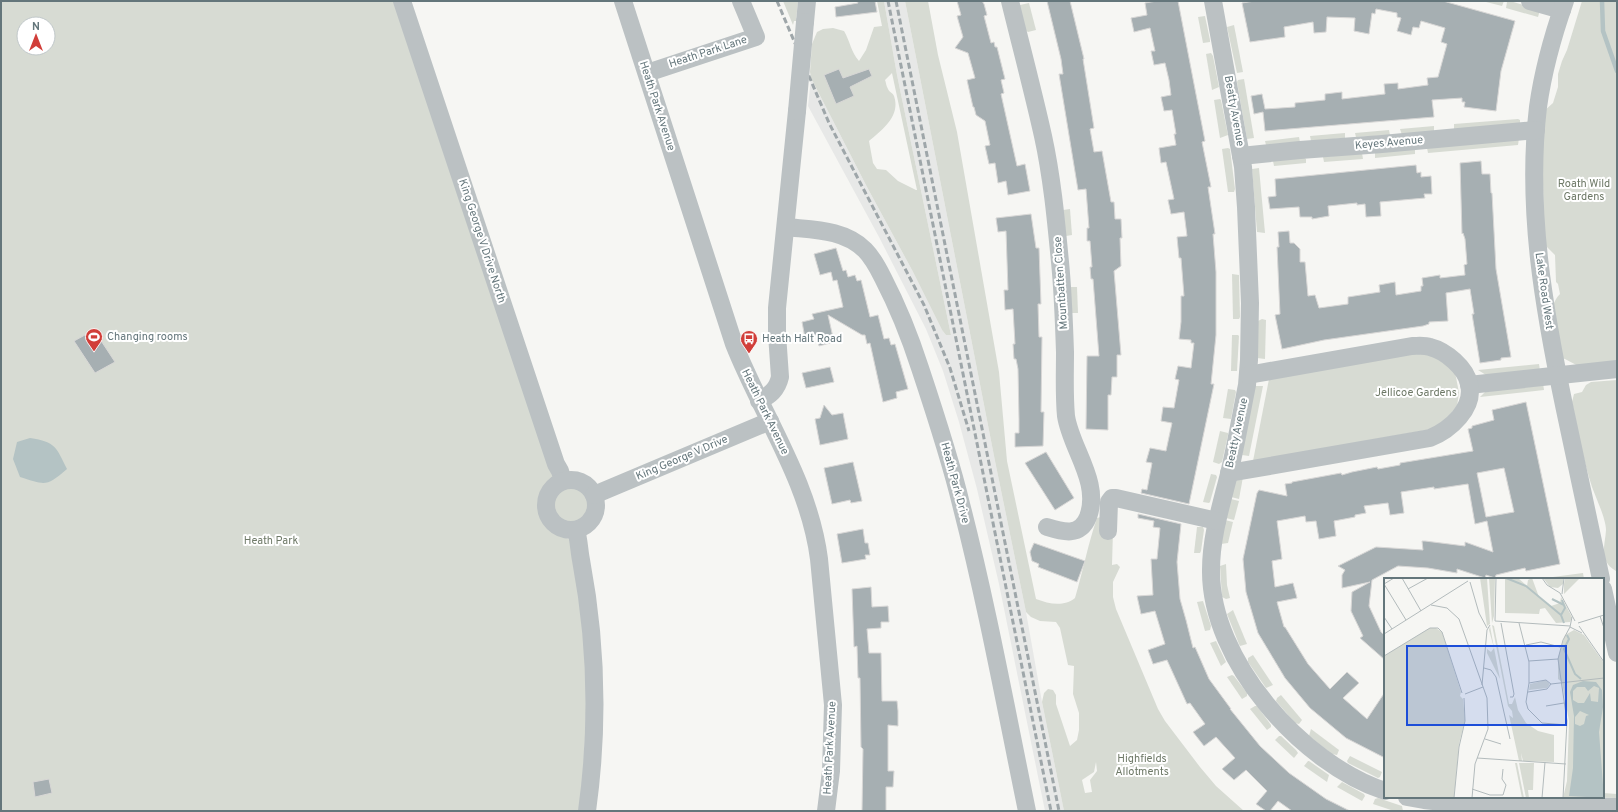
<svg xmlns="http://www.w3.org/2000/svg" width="1618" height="812" viewBox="0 0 1618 812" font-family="Overpass,sans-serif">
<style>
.built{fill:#e7e8e7}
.green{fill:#d7dbd3;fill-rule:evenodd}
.water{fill:#b4c3c4}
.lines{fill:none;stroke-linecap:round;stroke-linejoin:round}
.stream{stroke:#b4c3c4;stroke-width:4.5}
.building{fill:#a6afb2;stroke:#d8d7d6;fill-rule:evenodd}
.minor{stroke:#bbc1c3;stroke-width:18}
.rail{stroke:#9ea6a9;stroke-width:3;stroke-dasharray:6 3;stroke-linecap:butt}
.minor-bridge{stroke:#bbc1c3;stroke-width:18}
.labels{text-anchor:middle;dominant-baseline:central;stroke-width:4;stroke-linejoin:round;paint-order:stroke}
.street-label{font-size:11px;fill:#64767b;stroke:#fff}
.park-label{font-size:11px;fill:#6e7967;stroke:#fff}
.poi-label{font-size:11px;fill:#64767b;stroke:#fff;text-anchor:start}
.inset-river{fill:none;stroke:#b4c3c4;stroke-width:2}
.inset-road{fill:none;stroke:#b3bbbc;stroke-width:1}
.view{fill:#1d4ed8;fill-opacity:0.15;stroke:#1d4ed8;stroke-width:2}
.inset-edge{fill:none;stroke:#64767b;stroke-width:2}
</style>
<rect width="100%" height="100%" fill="#f6f6f3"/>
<path class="built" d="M884,1H905L995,461L1026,612L1042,702L1064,811H1045L999,584L977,489L959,422L943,371L926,329L879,237L808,106L811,78L867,187L912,270L942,330L946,335H951L897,75Z"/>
<g class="green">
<path d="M1,1H398L553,477L542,490L545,494L544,506L539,509C541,521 547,530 558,535C563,537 566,537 570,540L589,640L582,811H1ZM24,24H48V48H24Z"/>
<path d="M783,1H798L796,21H794L793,25Z"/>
<path d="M877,1H884L897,75L951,335H946L942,330L912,270L867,187L811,78L810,72L812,44L817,32L823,29L833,28L844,31C850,41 851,52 859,61L866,50L874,27L882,26ZM892,73L917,190H916L898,181L886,170L877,169L873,163L869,141C882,130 901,116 894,96C893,93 889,92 888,89C886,86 886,82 885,80Z"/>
<path d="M905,1H928L938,55L957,132L999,372L1007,461L1036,599C1049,604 1064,607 1075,598C1083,571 1088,544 1097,518L1101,517L1113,531L1112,565L1117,564L1120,567L1113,582V597L1116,609L1158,709L1165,721L1200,767L1216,786L1244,811H1064L1042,702L1044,693L1048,689L1053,690L1056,695V704L1070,746L1077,740L1079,730V713L1073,694L1074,666L1068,665L1060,628L1056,622L1040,621L1031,617L1026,612L995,461ZM1096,762L1097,771L1090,780L1092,792L1085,793L1082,780L1094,772Z"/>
<path d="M1482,1H1504L1502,6Z"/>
<path d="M1510,1L1540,10L1538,17L1506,8L1507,2Z"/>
<path d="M1582,1H1617V365L1582,368L1565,359L1548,355C1549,339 1547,306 1560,294L1558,284L1556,282L1555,255L1544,244L1543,183L1541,174L1544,111L1553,103L1558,87V74L1562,61L1567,50Z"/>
<path d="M1029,3L1036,30L1028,32L1025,30L1020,7V5Z"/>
<path d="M1205,16L1210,40V42L1203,43L1198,17Z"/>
<path d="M1234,25L1243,72L1237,73L1227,27Z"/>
<path d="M1211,53L1213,56L1219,87L1212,90L1206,54Z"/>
<path d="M1244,79L1254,138L1247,139L1237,82L1238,80Z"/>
<path d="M1220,99L1221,100L1228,135L1220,138L1214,100Z"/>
<path d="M1518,119L1520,120V125L1454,131V124Z"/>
<path d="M1434,126V131L1402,135L1400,129Z"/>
<path d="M1389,130L1390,135L1356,137L1355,133Z"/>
<path d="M1345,133V138L1311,141L1310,136Z"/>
<path d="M1299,137L1300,142L1266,145L1265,141Z"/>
<path d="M1519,138L1518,145L1428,153L1427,148Z"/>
<path d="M1228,148L1230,149L1235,189L1234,192H1228L1222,149Z"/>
<path d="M1415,149V154L1375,158V153Z"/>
<path d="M1362,153L1363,159L1324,162L1323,157Z"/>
<path d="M1303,157L1306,159V163L1274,166L1273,161Z"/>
<path d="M1259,168L1265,233L1257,232L1252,169Z"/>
<path d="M1070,209L1072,235L1066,236L1063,210Z"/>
<path d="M1232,274L1239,275L1240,317L1239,319H1233Z"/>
<path d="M1070,287H1077L1078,313H1072Z"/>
<path d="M1262,319L1266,320L1265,359L1257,358L1258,321Z"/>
<path d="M1232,335H1238L1239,336L1237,371H1231Z"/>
<path d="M1413,352L1439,357L1454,372L1456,377L1459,393L1457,406L1438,428L1253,461L1269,379Z"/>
<path d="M1539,364L1540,371L1486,375L1478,370Z"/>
<path d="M1617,380V575L1616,571C1598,560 1605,547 1606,530C1606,519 1596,498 1592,487C1583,459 1578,431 1572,402L1574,394L1582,392L1586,385L1591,382Z"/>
<path d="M1543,383L1544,390L1480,397L1485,392Z"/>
<path d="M1255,386H1263L1249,456L1242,455Z"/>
<path d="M1228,389L1235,390L1236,392L1231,419L1223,418Z"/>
<path d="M1220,431L1228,433V435L1222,462L1219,464L1213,462Z"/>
<path d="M1211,474L1216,475L1217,477L1210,502L1209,503L1203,502Z"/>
<path d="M1243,477L1239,499L1231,497L1236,480Z"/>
<circle cx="571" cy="505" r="20"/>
<path d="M1231,499L1239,501L1234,520L1226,518Z"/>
<path d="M1225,520L1233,522L1228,543L1221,544Z"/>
<path d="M1197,527H1203L1204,530L1201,551L1200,553H1194Z"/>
<path d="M1226,564L1227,585L1230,598L1226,599L1222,597L1220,566Z"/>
<path d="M1583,573L1584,579H1538Z"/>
<path d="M1203,601L1211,626L1210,630L1205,631L1197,602Z"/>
<path d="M1233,610L1247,644L1240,646L1239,644L1227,614Z"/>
<path d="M1216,641L1226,662L1221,666L1210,643Z"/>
<path d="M1253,655L1273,685L1266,688L1248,662V658Z"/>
<path d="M1232,675L1234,676L1247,693V696L1242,699L1227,677Z"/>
<path d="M1281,695L1302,720L1299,724L1295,723L1276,701L1277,698Z"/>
<path d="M1255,706H1257L1271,725V727L1267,730L1250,709Z"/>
<path d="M1311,729L1339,750L1337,755L1332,754L1309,736Z"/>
<path d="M1279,736H1281L1296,750L1298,753L1294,758L1275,740Z"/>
<path d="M1350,756L1382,772L1380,777L1378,778L1348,763L1347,761Z"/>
<path d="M1308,761H1309L1329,775L1327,782L1304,766Z"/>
<path d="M1342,782L1364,794L1365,796L1362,801L1337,787Z"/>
<path d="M1603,793L1617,794V798L1593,797H1603Z"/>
<path d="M1378,798L1402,806L1403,811H1394L1373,804L1375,799Z"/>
</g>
<path class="water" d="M30,438C56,442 56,447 67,469C46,487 46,485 20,477L13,459L17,442Z"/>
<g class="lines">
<path class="stream" d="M1602,1L1603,31L1617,71"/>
</g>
<g class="building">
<path d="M857,1H875L877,12L836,17L835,7L858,3Z"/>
<path d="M957,1H982L984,4L987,15L984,16L991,43L994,42L995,47H997L1005,79L1001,80L1004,93L1001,94L1017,166L1025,164L1030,191L1008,195L1006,181L998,183L995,163L989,164L985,146L990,145L985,121L976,115L974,107H973L967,80L975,78L968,53L955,48L963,37L957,16L961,15Z"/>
<path d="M1047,1H1070L1084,59H1083L1094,128L1090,129L1094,152L1102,151L1111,202H1114L1115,219H1121L1122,238H1120L1121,266L1114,271L1121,355H1117V377H1112L1111,395H1108V430L1086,429L1087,356H1099L1093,279H1091L1090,267H1092L1090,241H1087V228H1089L1086,189L1078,190L1059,74H1063L1061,59Z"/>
<path d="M1157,1H1178L1205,141L1202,142L1211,187H1208L1215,234H1213L1216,272V335L1211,384H1214L1189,504L1141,493L1142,489L1147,490L1152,463L1146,462L1150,448L1166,451L1172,423L1161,421L1163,407L1174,408L1179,380L1175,379L1178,366L1191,368L1194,343H1191V340L1179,339L1181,322V296H1184L1181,258H1179L1177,237L1187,236L1184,212L1171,214L1168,200L1174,199L1166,162L1161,163L1159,148L1176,145L1174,134H1176L1172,110L1164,111L1161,97L1171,95L1169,80L1165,63L1154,65L1151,51H1155L1150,28L1134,32L1131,18L1147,15L1145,3Z"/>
<path d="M1255,1H1443L1515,21L1501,71L1496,111L1464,107L1465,102H1462V98L1432,100L1434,117L1265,131L1263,112L1254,114L1251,96L1262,94L1265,109L1295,107V103L1325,100V94L1342,92V99L1385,94L1384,84L1398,83V89L1428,85L1427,78L1438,77L1447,44L1441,42L1445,28L1421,21L1419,28L1413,27L1411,35L1397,31L1401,18L1397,17V13L1376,9L1375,14L1372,13L1369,34L1354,31L1355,18L1327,17L1326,32L1314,33L1313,22L1284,27L1285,37L1250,42L1242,3Z"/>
<path d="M839,69L843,78L869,69L872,76L850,87L854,96L836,104L824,75Z"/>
<path d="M1481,161L1482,174H1490L1491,193H1492L1496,269L1511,357L1501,358V360L1480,363L1472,314H1474L1470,289L1446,293L1448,321L1429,322V324L1423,326L1324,340L1282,349L1275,315L1280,314L1277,247H1279L1278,232L1289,231L1290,243H1294L1300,249V262H1305L1308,296L1315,295L1319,308L1348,304V297L1380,292L1379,285L1395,282L1396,295L1421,291V286H1423L1422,278L1440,275V278L1465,275L1464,265L1467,264L1465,239L1463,233L1462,234L1460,163Z"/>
<path d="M1416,165L1417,173L1421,172V177L1431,176L1432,194H1424L1425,198L1380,202L1381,216L1366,217L1365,204L1357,205V203L1328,206L1329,216L1312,219V217H1300L1299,207L1270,209L1268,197L1276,196L1275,179Z"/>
<path d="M1031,214L1036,248H1039L1041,304H1038L1039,337H1042L1041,412H1044L1043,446L1015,447V433H1019V419L1018,369L1016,359H1014L1013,344H1015L1013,309L1005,310L1004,290H1008L1006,231L998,232L996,218Z"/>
<path d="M836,248L843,271L846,270L848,277L855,275L857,281L861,280L870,317L878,315L884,339L889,338L891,345L895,344L908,389L896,392L897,398L883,402L870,343L867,344L865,335H862L828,315L834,342L819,346L817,335L805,338L802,322L814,319L812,314L843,307L837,280L833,281L831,272L820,275L814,254Z"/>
<path d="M94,330L115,362L95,373L74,341Z"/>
<path d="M830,367L834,382L806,388L802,373Z"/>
<path d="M1526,402L1560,564L1526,571L1525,568L1496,575L1495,578L1486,575L1485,578L1457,569V573L1428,568L1398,566L1372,580L1369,606L1381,632L1385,636V660L1360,638L1363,636L1351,611L1352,592L1370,582L1342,588V575L1345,570L1338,566L1376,547L1423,550L1422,541H1425L1465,546V542L1493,552L1487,521L1475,524L1468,484L1434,489V487L1401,492L1404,513L1390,515L1388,503L1364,506L1366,513L1355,515V517L1334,521L1336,536L1319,539L1316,521L1306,522L1305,516L1277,521L1282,559L1272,561L1275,587L1293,583L1297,598L1277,602L1284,627H1285L1308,664L1330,689L1347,672L1359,683L1343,698L1367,719L1385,692V758L1346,738L1310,708L1285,678L1258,633L1246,592L1243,559L1257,493L1259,490L1287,496L1285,484L1292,483V482L1341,473L1342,475L1352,472L1377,467L1378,469L1400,465V463L1473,451L1468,429L1472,428V426L1494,420L1492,410ZM1504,468L1514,512L1486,517L1477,473Z"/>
<path d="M824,405L832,415L843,413L848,439L820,445L815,419L820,418Z"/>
<path d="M1046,452L1074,498L1055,510L1025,463Z"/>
<path d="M853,462L862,501L851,503L850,500L832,504L824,468Z"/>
<path d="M1138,514L1181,524L1177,562L1180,599L1186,620L1193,648L1195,647L1209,679L1231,709H1230L1260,746L1289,773L1326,799L1350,811H1292L1278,801L1270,811H1266L1256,804L1267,791L1246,770L1234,780L1222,769L1235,758L1216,737L1204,746L1193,732L1205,724L1190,703L1187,704L1167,660L1153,664L1148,650L1165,644L1155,611L1141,614L1137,596L1153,595L1151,559H1157L1160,528L1153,527L1154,521L1138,518Z"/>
<path d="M863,529L865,543H868L870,555H865L866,559L842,563L837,534Z"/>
<path d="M1034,543L1085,561L1077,582L1038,567L1039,564L1032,561L1030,552Z"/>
<path d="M871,587L872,607L888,606L889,622H881V628L867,629L869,653H881L882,701H897L898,711V726L888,725V771H894L893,787H886V811H862L863,749L861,747L860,678H858L857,646L854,647L852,589Z"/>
<path d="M49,779L52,793L35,797L33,782Z"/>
</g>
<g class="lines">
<g class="minor">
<path d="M402,1L556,464L560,471L563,481"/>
<path d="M623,1L734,344C762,415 809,481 819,559L833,705L831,771L826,811"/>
<path d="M1010,1C1021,46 1033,91 1043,136C1052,177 1056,220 1060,262C1063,292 1064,322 1065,352C1065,373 1064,395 1066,416C1071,449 1101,482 1088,517C1080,537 1063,532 1047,527"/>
<path d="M1213,1L1243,167L1246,207L1250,303L1249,360L1247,385C1241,415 1236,445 1229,474C1221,506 1211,537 1211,570C1210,660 1302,764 1385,791"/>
<path d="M1530,1L1562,10"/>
<path d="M1565,1C1553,35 1543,71 1538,107C1526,209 1544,310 1565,410C1577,466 1589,523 1601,579"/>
<path d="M805,22L807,1"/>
<path d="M647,73L756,37L741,1"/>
<path d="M1241,156L1300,150L1382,144L1536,130"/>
<path d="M786,227C813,230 844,229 865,250C873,258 878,268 883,278C898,307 910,337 920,368C935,413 950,458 961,504C987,605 1006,709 1027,811"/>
<path d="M1469,385L1617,369"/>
<path d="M759,401C770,395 777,390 780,377L777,334V308L797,111"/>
<path d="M1229,473L1430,438C1450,430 1475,408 1469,384C1466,368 1446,351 1430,347C1424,345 1418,346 1412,346L1248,375"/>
<circle cx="571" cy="505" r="25"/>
<path d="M594,495L770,421"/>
<path d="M576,530C579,540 579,550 581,560C597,645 599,725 587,811"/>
<path d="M1108,531L1109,502L1112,498H1116L1217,521"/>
<path d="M1603,589L1617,653"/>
<path d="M1407,797L1424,800L1452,803L1617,807"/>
</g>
<g class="rail">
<path d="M777,1L829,123L924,305L950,368L969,431"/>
<path d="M888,1L1051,811"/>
<path d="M896,1L1059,811"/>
</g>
<path class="minor-bridge" d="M797,111L805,22"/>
</g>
<defs>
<symbol id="stadium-pin" viewBox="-11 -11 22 30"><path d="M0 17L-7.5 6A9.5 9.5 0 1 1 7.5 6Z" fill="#d13e39" stroke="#fff"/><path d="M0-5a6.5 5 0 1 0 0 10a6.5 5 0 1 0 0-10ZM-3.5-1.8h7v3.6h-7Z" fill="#fff"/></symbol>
<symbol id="bus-pin" viewBox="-11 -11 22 30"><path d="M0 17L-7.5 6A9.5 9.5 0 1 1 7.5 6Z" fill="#d13e39" stroke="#fff"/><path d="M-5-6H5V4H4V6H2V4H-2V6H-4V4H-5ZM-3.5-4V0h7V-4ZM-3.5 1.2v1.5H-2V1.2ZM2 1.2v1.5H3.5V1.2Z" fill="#fff"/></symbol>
</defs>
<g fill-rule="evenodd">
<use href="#stadium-pin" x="84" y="327" width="20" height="27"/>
<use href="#bus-pin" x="739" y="329" width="20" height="27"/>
</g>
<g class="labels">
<g class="street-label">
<text transform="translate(708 52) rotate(-18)">Heath Park Lane</text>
<text transform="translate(657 106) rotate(72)">Heath Park Avenue</text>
<text transform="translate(1234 111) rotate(80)">Beatty Avenue</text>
<text transform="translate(1389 143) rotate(-5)">Keyes Avenue</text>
<text transform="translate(482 241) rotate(72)">King George V Drive North</text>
<text transform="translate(1061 283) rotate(-94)">Mountbatten Close</text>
<text transform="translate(1544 291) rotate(82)">Lake Road West</text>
<text transform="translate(765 412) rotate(64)">Heath Park Avenue</text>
<text transform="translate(1237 433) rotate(-78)">Beatty Avenue</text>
<text transform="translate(682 458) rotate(-23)">King George V Drive</text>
<text transform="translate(955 483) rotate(75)">Heath Park Drive</text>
<text transform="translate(830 748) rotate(-87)">Heath Park Avenue</text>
</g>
<g class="park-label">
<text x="1584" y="184">Roath Wild<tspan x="1584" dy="13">Gardens</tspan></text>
<text x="1416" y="393">Jellicoe Gardens</text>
<text x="271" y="541">Heath Park</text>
<text x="1142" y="759">Highfields<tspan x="1142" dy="13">Allotments</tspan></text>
</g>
<g class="poi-label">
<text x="107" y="337">Changing rooms</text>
<text x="762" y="339">Heath Halt Road</text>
</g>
</g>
<g transform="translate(1384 578)">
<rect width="220" height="220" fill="#f6f6f3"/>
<path d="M96,0H103L106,46L103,48ZM105,0H111L110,38L108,45ZM121,0H134L143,8L144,2L148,0L155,19L167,28L176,25L177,19L188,39L186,44L172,45L161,30L156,31L155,36L121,35ZM159,0H179V6L174,10L166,9ZM181,0H196L180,16V6ZM108,47L110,48L125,126H128L131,119L134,132L142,145L154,153L170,157V184L139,183L137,175L138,183H135L125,137L129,140L128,133L124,128ZM106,48L111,75L116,101L103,75V71L107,74L110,70L105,52ZM46,50H52L58,54L77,114L76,118L79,121L81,142L75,166L70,220H0V78ZM190,52L200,57L220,85V220H179L183,203L185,143L178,104L174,101V80L181,57ZM162,102L166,106L163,110L145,112L146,106ZM131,185H133L140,220H138ZM135,185H150L149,212H144L145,220H142Z" fill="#d7dbd3"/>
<path d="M199,103L212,104L218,112L219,129L215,154L220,220L185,218L189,190L190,138L186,114L189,107ZM210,108L215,110L214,124L207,123L206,115L200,125H194L189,122V113L193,109H201L204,113ZM196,133L205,137L202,138L200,146L196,148L191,146V139Z" fill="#b4c3c4" fill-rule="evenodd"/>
<path class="inset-river" d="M122,0L142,8L177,37M168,21L180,27M178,22L181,30L177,37L180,45M183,57L185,61L180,71L191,96L197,101"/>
<path class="inset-road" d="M10,0L0,6L22,42M18,0L37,33M158,0L163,7L176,15L191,43M86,4L95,35L103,50M24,11L44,0M178,16L180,0M47,27L63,30L75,41L103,120L104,151L91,186L88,220M216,38L220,50M0,39L8,51M188,39L186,49L198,55M111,43L186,48M111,43L112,0M117,45L130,116L129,119H126M135,45L145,84V105L142,124L144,131L158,145L183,147M194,45L220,37M195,48L220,84M0,56L84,3M142,67L157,64L176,69M0,78L46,50H54L58,54L78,115M145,83L174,81M100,90L107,92L112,99L126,161M167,106L220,100M98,107L103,52L106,47M144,114L163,111L167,106L162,102L145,105M81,116L99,109M162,128L180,125M101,161L117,166M93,180L182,186M88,211L106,217H119L122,207L118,201L119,191M70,220L75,169L81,143L80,120M158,220L161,184M179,220L183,143L174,81L179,62L186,49"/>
<path class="view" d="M23,68H182V147H23Z"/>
<rect width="220" height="220" class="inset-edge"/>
</g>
<rect width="1618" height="812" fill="none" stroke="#64767b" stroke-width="4"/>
<g transform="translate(36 36)"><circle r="19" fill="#ffffff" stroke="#c1c8ca"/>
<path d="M0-3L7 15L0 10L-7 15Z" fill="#d13e39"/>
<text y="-6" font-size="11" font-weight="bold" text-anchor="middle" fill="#64767b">N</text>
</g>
</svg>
